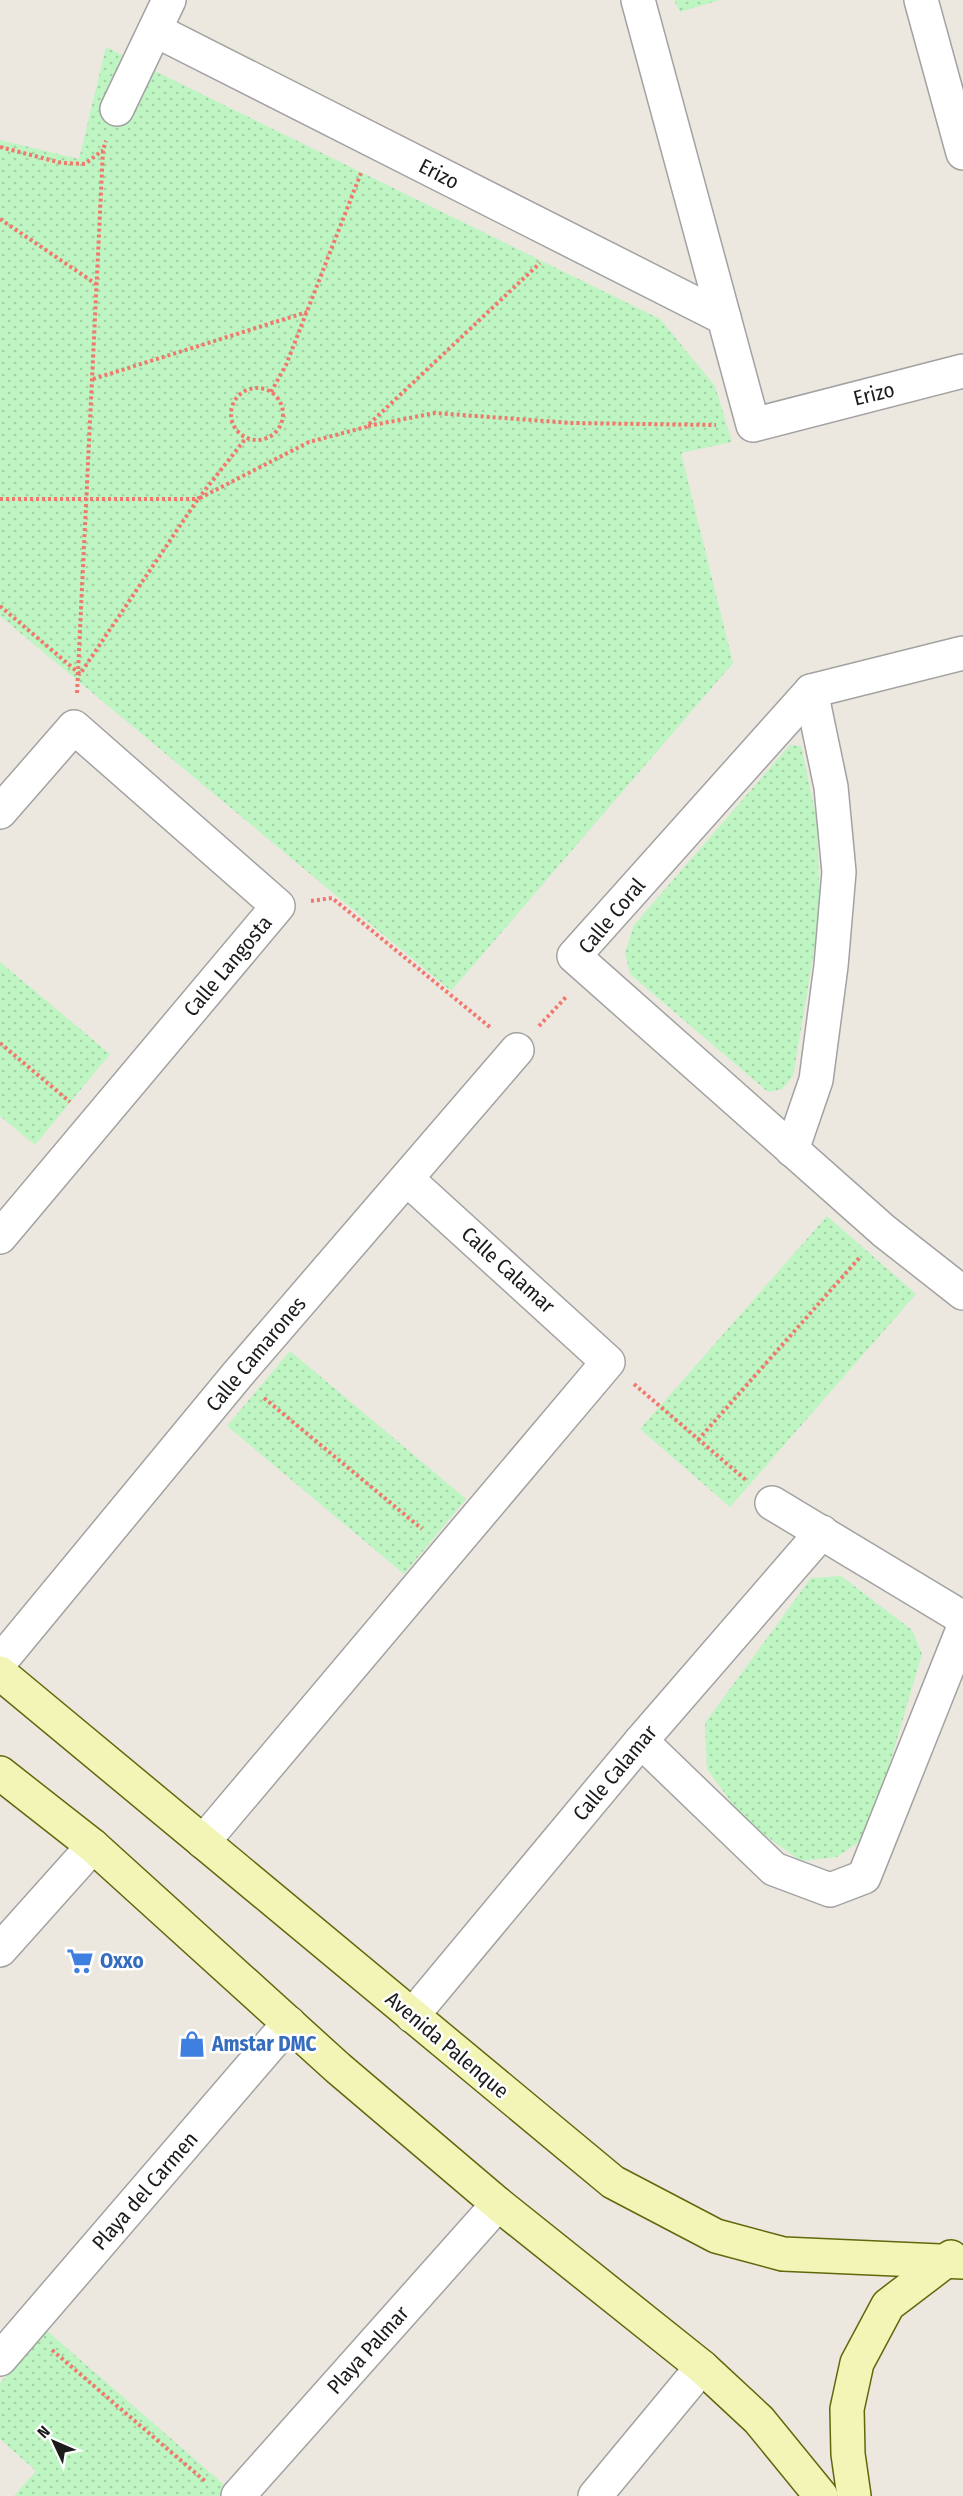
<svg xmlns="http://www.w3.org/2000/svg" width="963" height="2496" viewBox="0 0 963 2496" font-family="'Fira Sans Condensed',sans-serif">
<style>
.park{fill:url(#park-dots)}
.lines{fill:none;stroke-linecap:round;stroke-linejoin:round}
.street-casing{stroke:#a2a2a2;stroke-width:36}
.secondary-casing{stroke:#60680b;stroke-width:36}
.path{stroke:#f1786d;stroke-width:4;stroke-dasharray:3 3;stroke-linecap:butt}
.street{stroke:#fff;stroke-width:33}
.secondary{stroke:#f2f5b6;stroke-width:33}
.labels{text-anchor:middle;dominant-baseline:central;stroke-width:5;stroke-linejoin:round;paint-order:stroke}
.street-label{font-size:21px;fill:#1b1b1b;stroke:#fff}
.shop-label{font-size:21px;font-weight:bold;fill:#366cbe;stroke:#fff;text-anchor:start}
</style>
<defs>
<pattern id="park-dots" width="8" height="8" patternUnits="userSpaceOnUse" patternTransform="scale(1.5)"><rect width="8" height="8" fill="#bef5c2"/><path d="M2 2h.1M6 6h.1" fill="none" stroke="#a3d1a6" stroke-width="1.8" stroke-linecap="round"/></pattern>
</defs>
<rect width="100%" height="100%" fill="#ece8e0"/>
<g class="park">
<path d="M674,0H720L680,12Z"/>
<path d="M106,47L660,319L715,386L732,442L681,453L733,663L451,991L0,616V140L79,159Z"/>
<path d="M790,745L801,746L817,821L820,916L793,1076L782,1089L768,1092L630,974L625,953L634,925Z"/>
<path d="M0,962L110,1054L35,1145L0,1116Z"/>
<path d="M827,1216L916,1294L730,1507L640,1429Z"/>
<path d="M290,1351L466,1499L404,1574L227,1426Z"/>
<path d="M841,1576L912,1630L922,1654L869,1835L837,1857L801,1861L744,1820L707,1769L705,1723L811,1578Z"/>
<path d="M46,2330L229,2489L223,2496H14L36,2471L0,2439V2383Z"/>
</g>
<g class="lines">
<defs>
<g id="street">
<path d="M638,0L753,425L963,371"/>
<path d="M921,0L963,153"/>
<path d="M155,30L724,318"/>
<path d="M117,109L169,0"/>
<path d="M963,653L811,691L574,956L884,1231L963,1293"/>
<path d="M0,812L74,727L278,906L0,1237"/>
<path d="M792,1150L816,1080L831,966L839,872L831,787L811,691"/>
<path d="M772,1503L963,1618"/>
<path d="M0,1662L237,1375L517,1050"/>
<path d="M641,1741L774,1869L830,1890L864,1877L963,1629"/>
<path d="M203,1842L608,1362L407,1179"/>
<path d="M0,1950L93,1846"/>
<path d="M412,2016L641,1741L822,1532"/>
<path d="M0,2359L289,2023"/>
<path d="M238,2496L498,2204"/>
<path d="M595,2496L702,2367"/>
</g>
<g id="secondary">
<path d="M0,1673L613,2182L716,2236L783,2254L963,2262"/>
<path d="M0,1773L93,1846L338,2068L498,2204L702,2367L759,2420L821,2496"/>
<path d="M854,2496L848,2454L847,2409L857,2363L888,2305L951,2257"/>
</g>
</defs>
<use href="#street" class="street-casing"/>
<use href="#secondary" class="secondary-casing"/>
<g class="path">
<path d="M0,147L62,163L85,164L103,150"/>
<path d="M0,219L96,284"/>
<path d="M93,379L307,312"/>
<circle cx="257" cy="414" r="26"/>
<path d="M271,392L286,365L361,173"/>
<path d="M368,426L435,413L572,423L716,425"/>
<path d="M0,499H198L246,438"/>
<path d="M0,606L80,674L198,499L309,442L366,427L540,263"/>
<path d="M77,693L103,150L106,141"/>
<path d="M311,901L332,898L491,1028"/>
<path d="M539,1026L567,996"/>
<path d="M0,1043L70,1102"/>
<path d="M634,1384L747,1481"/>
<path d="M264,1398L422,1529"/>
<path d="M698,1440L861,1256"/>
<path d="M52,2350L206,2482"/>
</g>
<use href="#street" class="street"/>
<use href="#secondary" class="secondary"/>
</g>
<defs>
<symbol id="supermarket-bare" viewBox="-9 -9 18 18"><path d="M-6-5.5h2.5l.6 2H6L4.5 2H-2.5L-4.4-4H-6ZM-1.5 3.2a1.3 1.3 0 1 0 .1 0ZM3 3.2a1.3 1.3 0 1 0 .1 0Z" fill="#3f7fe0" stroke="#fff" stroke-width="2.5" paint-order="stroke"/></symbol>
<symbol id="shop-bare" viewBox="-9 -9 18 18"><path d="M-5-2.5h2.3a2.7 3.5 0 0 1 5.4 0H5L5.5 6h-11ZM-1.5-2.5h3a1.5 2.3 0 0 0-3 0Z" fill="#3f7fe0" stroke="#fff" stroke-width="2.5" paint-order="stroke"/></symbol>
</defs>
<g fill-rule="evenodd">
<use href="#supermarket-bare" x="61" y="1942" width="38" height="38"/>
<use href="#shop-bare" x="173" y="2025" width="38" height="38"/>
</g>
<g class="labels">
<g class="street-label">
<text transform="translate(439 174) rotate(27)">Erizo</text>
<text transform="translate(874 394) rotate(-14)">Erizo</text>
<text transform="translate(612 916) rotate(-50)">Calle Coral</text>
<text transform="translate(228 966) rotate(-50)">Calle Langosta</text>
<text transform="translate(508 1270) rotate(42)">Calle Calamar</text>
<text transform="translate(256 1354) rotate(-50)">Calle Camarones</text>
<text transform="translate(615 1773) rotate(-50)">Calle Calamar</text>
<text transform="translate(447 2045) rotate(40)">Avenida Palenque</text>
<text transform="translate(145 2191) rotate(-49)">Playa del Carmen</text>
<text transform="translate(368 2350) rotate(-48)">Playa Palmar</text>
</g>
<g class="shop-label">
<text x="100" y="1961">Oxxo</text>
<text x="212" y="2044">Amstar DMC</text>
</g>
</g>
<g transform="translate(54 2442) rotate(314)" stroke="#ffffff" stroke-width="4.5" paint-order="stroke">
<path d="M0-4.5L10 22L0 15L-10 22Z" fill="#1b1b1b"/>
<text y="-9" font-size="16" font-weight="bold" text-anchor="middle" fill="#1b1b1b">N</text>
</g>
</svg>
